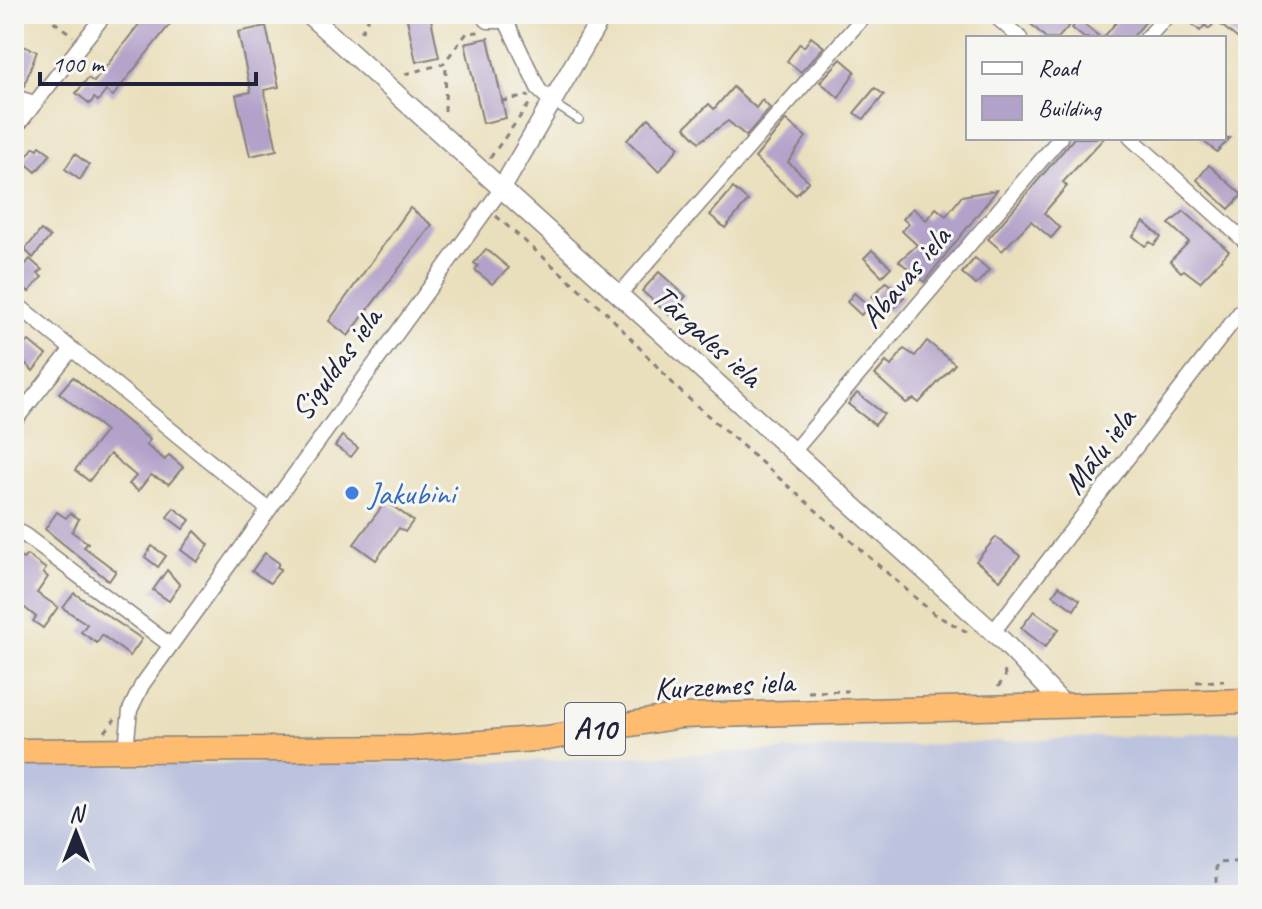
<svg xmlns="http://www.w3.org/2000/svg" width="1262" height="909" viewBox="0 0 1262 909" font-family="Caveat,sans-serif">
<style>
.industrial{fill:#bcc3de}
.building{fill:#b2a1c9}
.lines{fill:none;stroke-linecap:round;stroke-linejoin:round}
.service-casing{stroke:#86807c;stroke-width:10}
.minor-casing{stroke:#86807c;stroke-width:17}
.tertiary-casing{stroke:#86807c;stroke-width:21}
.trunk-casing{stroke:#86807c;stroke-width:27}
.path{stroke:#86807c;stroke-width:3;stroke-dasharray:6 6;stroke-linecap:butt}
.service{stroke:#fff;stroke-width:7}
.minor{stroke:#fff;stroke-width:14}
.tertiary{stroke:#fff;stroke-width:18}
.trunk{stroke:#fdbc70;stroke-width:24}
.shop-dot{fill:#3f7fe0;stroke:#f6f6f2;stroke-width:3}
.labels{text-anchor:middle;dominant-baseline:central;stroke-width:6;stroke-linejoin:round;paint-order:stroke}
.shield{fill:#f6f6f2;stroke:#626272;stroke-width:2}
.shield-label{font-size:30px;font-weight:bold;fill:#22223b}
.street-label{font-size:32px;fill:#22223b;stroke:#f6f6f2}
.shop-label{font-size:32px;fill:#366cbe;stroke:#f6f6f2;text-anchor:start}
</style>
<rect width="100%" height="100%" fill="#f6f6f2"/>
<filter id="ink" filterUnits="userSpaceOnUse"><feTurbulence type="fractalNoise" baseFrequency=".0125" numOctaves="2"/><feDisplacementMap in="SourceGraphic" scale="16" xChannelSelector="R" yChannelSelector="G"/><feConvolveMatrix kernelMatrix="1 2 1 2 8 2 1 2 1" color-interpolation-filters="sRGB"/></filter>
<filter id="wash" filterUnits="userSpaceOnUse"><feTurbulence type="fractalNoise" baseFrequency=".006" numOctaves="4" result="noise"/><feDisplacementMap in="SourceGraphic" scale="32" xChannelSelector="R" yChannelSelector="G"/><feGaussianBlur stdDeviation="1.8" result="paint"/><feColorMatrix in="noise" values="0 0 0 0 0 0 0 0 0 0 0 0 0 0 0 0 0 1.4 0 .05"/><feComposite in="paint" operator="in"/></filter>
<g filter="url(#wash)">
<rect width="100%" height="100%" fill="#eadfbc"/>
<path class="industrial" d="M1248,731V895H14V766L528,761Z"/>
<g id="blocks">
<g class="building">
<path d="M147,14H178L113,96L106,91L98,101L94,98L90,104L76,93L88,78L94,82Z"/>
<path d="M406,14H430L439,57L416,62Z"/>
<path d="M1020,14H1049L1056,20L1059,16L1070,25L1058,38H1046Z"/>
<path d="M1123,14H1152L1132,38H1103Z"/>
<path d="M1181,14H1248V47L1216,21L1209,29L1205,25L1200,31Z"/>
<path d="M1079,20L1101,38H1084L1072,28Z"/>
<path d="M266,26L279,87L264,90L277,150L250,156L236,95L251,92L238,32Z"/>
<path d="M811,37L824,47L801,72L787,61L800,43L804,47Z"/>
<path d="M488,38L506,118L483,123L465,43Z"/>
<path d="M20,45L37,51L24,86L14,83V59Z"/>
<path d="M841,59L855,71L839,98L820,82Z"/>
<path d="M733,87L756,108L762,100L770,108L746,136L728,121L699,142L685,127L709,104L714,109Z"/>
<path d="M875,88L884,95L864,119L854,113Z"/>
<path d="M649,118L679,147L659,172L627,140Z"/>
<path d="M786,120L806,137L788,162L809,181L796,195L755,158Z"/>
<path d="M1074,138H1104L1063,182L1067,186L1044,213L1060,228L1051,238L1031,221L1002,251L988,239Z"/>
<path d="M1199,138H1230L1217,152Z"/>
<path d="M40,146L51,154L36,172L23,161L34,147L38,149Z"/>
<path d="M75,154L89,165L80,180L65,169Z"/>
<path d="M1209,165L1242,195L1229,209L1197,180Z"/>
<path d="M733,188L748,201L725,228L710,215Z"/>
<path d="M997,190L924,282L899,261L917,245L902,231L909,224L903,219L913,208L926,220L936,208L946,216L962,196Z"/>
<path d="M410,208L432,225L348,336L329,321Z"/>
<path d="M1184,211L1229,251L1200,282L1184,270L1181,272L1170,261L1189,242L1169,224Z"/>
<path d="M1144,222L1161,237L1154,245L1150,242L1145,246L1133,236Z"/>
<path d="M41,230L50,237L33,258L25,250Z"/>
<path d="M486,249L509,268L492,284L475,270L478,266L474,263Z"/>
<path d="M872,250L891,267L882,276L864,258Z"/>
<path d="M975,258L989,270L976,285L962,273Z"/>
<path d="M30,259L42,270L38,274L42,277L29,292L14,278Z"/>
<path d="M659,272L686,296L669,315L642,291Z"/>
<path d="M886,282L904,297L890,313L872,297Z"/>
<path d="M854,293L869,306L861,315L847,302Z"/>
<path d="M29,341L46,355L33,371L15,353Z"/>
<path d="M927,341L955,364L919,403L914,399L906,403L875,375L886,362L891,366L904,349L915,356Z"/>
<path d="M73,377L150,440L146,445L165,460L169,455L183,467L169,484L151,475L138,491L129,484L136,476L110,454L89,481L75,470L106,431L59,393Z"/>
<path d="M857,393L884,414L875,425L848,404Z"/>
<path d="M342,436L358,448L351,457L335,446Z"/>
<path d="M386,501L413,521L405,532L399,528L376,560L354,544Z"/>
<path d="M174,508L190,520L183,529L167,517Z"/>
<path d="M57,512L66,518L70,513L79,519L72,532L88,543L84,547L116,571L109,581L45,529Z"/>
<path d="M195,531L209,545L197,562L181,550Z"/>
<path d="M996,537L1020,556L1000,580L976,561Z"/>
<path d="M152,546L166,556L158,567L145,557Z"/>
<path d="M14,553L23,559L27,555L46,569L43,573L48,577L37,593L58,607L43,628L33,621L36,617L14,599Z"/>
<path d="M265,553L279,563L277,567L281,569L270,583L252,571Z"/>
<path d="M167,570L180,585L169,601L153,590Z"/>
<path d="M1059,586L1080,600L1074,610L1053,595Z"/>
<path d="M74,593L142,639L130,656L102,635L97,643L81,632L87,624L63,608Z"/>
<path d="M1034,611L1059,629L1045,647L1021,628Z"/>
</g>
</g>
</g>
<g filter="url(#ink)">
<use href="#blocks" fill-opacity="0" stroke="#86807c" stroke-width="2"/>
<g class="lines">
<defs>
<path id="service" d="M554,104L579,120"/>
<g id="minor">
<path d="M481,14L488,21H506"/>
<path d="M511,14L506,21L539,90L552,102"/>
<path d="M993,14L1020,38"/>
<path d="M1147,38L1169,14"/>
<path d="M14,97L35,103"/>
<path d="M14,130L105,14"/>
<path d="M1131,138L1248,244"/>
<path d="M618,296L866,14"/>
<path d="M14,302L268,509"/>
<path d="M14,422L72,349"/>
<path d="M792,453L1060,138"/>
<path d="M14,527L170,645"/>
<path d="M993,632L1248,302"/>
<path d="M126,749L130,710L142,685L502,188"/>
</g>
<g id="tertiary">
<path d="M308,14L1004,642L1064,705"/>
<path d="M502,188L603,14"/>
</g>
<path id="trunk" d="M14,751L414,748L547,738L680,716L1248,701"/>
</defs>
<use href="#service" class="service-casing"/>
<use href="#minor" class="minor-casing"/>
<use href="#tertiary" class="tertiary-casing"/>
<use href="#trunk" class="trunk-casing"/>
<g class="path">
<path d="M44,14L73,36"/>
<path d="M361,32L371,14"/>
<path d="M405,74L443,64L467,33L480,32"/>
<path d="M502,101L529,96"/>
<path d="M445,111L446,63"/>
<path d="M490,158L530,103"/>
<path d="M496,216L607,313L680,391L934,614L969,633"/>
<path d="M1196,682L1224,681"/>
<path d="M998,687L1005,677L1004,666"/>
<path d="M808,692L848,691"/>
<path d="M105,732L115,719"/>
<path d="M1216,895V863L1248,861"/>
</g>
<use href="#service" class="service"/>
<use href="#minor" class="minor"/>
<use href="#tertiary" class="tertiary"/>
<use href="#trunk" class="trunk"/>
</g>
</g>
<circle class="shop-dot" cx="352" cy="493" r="8"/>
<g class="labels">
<rect class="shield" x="565" y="703" width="60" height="52" rx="6"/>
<g class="shield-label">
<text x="595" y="729">A10</text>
</g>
<g class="street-label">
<text transform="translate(905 277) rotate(-50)">Abavas iela</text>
<text transform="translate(707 336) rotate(42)">Tārgales iela</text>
<text transform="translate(336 364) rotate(-54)">Siguldas iela</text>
<text transform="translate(1099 451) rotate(-53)">Mālu iela</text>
<text transform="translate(724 685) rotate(-3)">Kurzemes iela</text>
</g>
<g class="shop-label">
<text x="368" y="493">Jakubini</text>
</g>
</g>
<rect width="1262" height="909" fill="none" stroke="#f6f6f2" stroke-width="48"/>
<rect x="966" y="36" width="260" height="104" fill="#f6f6f2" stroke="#a1a1a9" stroke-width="2"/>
<rect x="982" y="62" width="40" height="12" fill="#ffffff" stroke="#a1a1a9" stroke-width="2"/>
<text x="1038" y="76" font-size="24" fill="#22223b">Road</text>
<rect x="982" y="96" width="40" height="24" fill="#b2a1c9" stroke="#a1a1a9" stroke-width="2"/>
<text x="1038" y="116" font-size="24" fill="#22223b">Building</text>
<g transform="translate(76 833)" stroke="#f6f6f2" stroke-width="6" paint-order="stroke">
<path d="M0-6L14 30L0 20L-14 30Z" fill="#22223b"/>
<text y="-12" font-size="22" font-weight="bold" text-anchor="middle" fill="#22223b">N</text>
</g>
<path d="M40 72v12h216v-12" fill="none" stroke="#22223b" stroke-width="4"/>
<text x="52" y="72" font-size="24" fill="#22223b" stroke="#f6f6f2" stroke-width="6" paint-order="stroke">100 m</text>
</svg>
